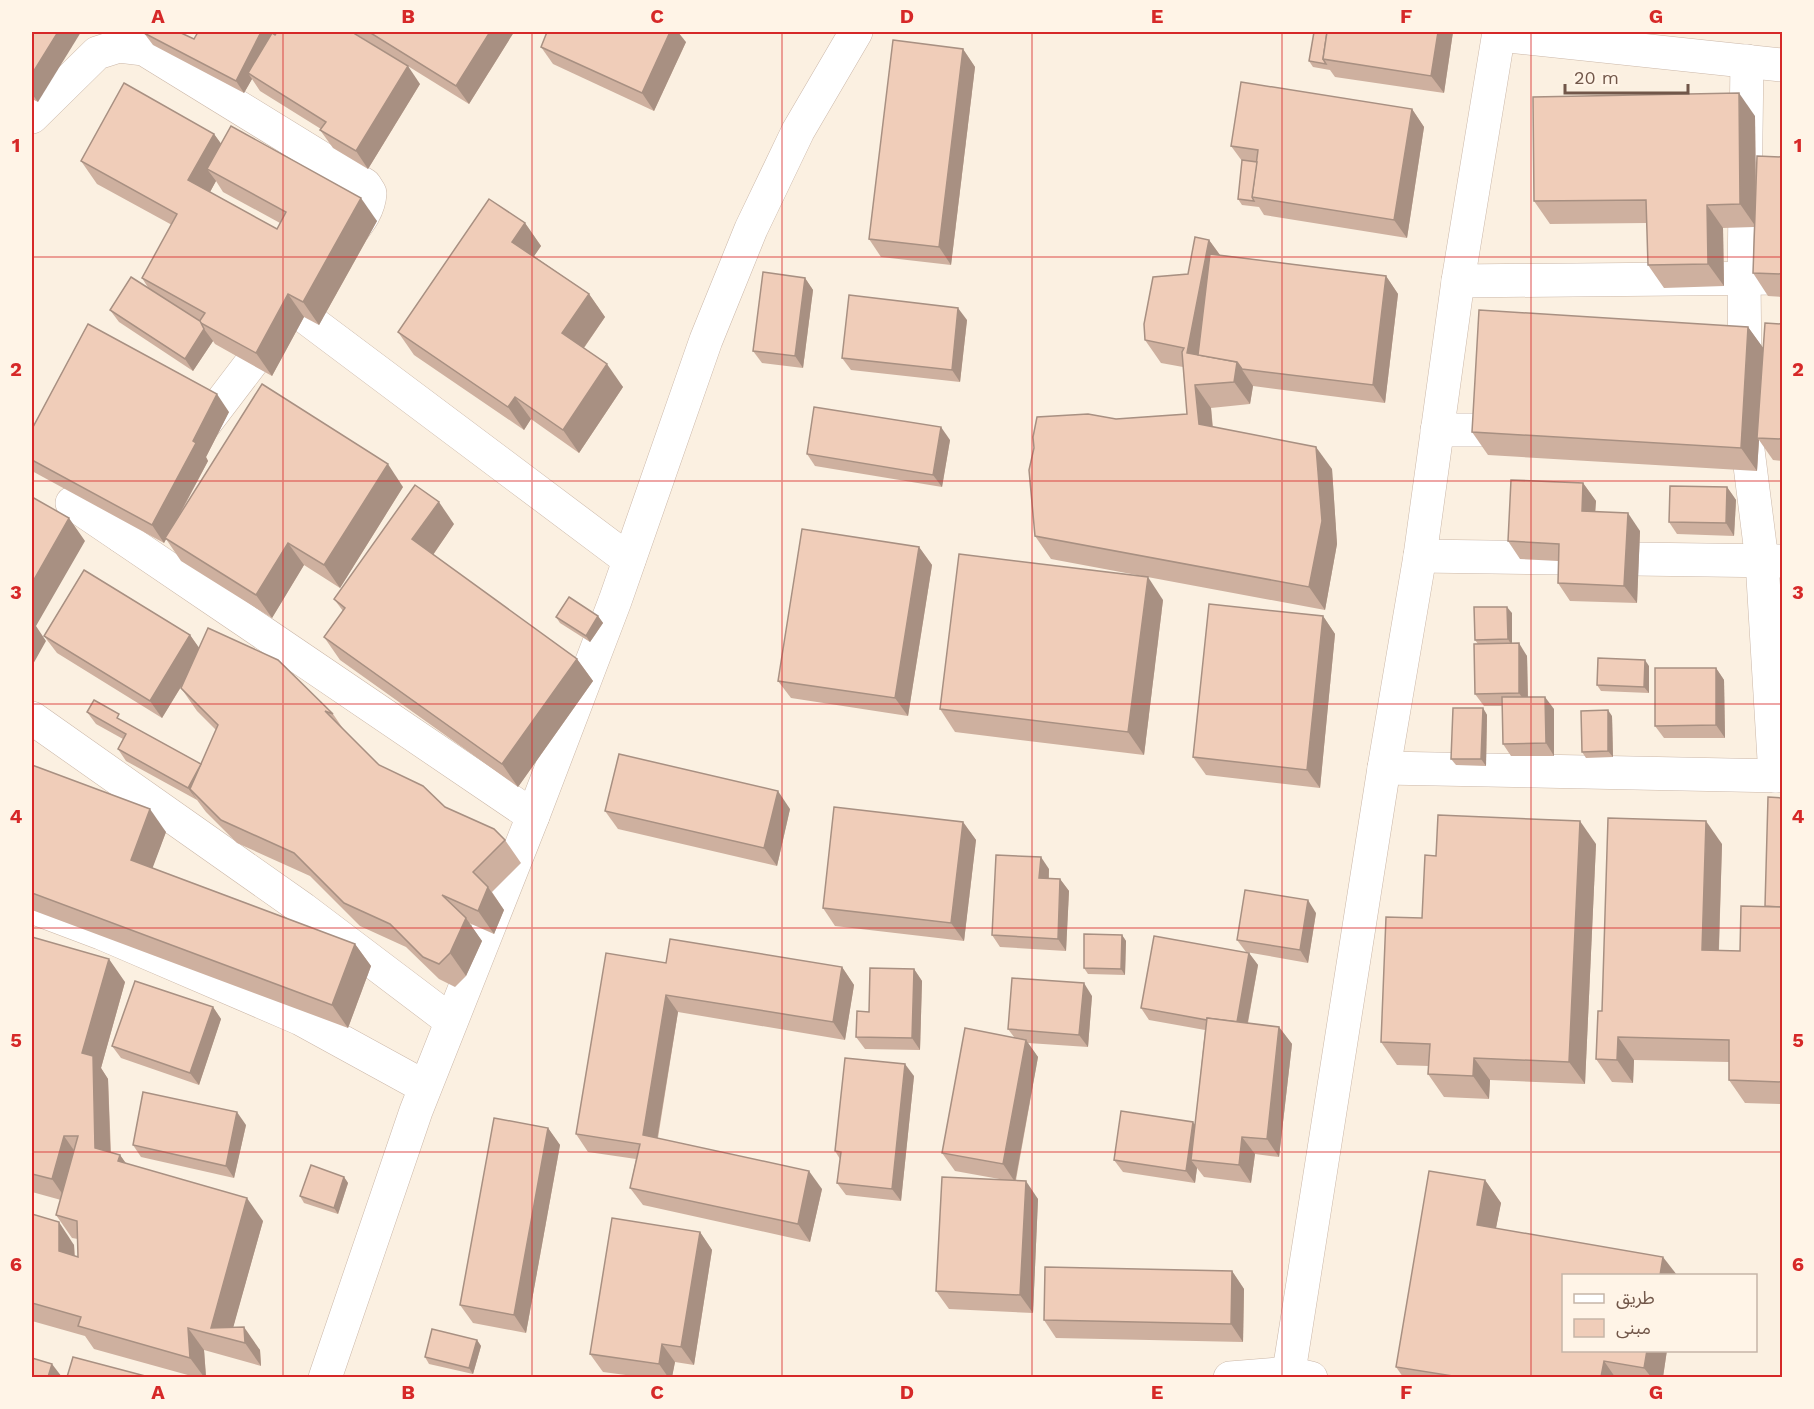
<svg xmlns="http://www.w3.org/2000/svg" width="1814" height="1409" viewBox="0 0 1814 1409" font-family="'Work Sans','Noto Sans Arabic',sans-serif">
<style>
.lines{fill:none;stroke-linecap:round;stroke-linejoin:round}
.minor-casing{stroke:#cbb7a8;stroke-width:34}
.minor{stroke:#fff;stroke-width:33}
.wall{fill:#ceb09f;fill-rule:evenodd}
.shaded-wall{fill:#a89082}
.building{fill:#f0cdb9;stroke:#a89082;stroke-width:1.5}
.grid{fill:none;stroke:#d62828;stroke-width:1.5;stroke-opacity:0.55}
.neatline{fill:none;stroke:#d62828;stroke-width:2}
.grid-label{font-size:20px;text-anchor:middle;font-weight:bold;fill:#d62828}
</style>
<rect width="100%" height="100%" fill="#fbf0e1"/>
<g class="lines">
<defs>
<g id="minor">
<path d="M1499,35L1782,65"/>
<path d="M32,117L97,53L119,46L144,49L365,185L370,193C369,214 353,228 341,245"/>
<path d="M1458,281L1782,278"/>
<path d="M293,308L629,560"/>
<path d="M1745,371L1744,278L1747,61"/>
<path d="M1745,426L1762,561L1775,776"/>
<path d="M1437,430H1516"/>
<path d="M194,438L277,329"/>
<path d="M72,503L533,816"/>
<path d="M121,536L156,489"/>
<path d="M1420,556L1782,561"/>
<path d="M32,718L303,909L451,1021"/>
<path d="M1384,768L1782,776"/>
<path d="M32,907L101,933L301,1019L425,1087"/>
<path d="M325,1378L416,1111L533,816L615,601L706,340L751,229L798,131L856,32"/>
<path d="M1230,1378L1289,1373L1311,1378"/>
<path d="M1288,1378L1384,768L1420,556L1458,281L1499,32"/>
</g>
</defs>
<use href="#minor" class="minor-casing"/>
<use href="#minor" class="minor"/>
</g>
<g class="wall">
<path d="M32,32L38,102L32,99Z"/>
<path d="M353,32H514L469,104Z"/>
<path d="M1314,32H1453L1444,93L1335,77L1330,70L1313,67L1309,61Z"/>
<path d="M144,33L194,39L274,35L420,84L368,169L333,148L320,130L321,129L260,91L252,79L244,93L153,45Z"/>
<path d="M686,42L654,111L553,64L541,47Z"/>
<path d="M963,49L975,67L951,265L881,257L869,239Z"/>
<path d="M1412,109L1424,127L1407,238L1264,215L1259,207L1242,205L1238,199L1242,161L1231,146Z"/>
<path d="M1755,116L1756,182L1782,157V297L1768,296L1753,273L1754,227L1723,228L1724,286L1664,288L1648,265L1647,223L1550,224L1534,201Z"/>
<path d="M214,134L221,144L377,221L319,325L304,317L272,376L215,344L213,341L193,371L119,322L110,310L149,289L142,278L172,225L97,184L81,161ZM216,181L223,192L280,223L277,229L210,192Z"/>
<path d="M525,223L541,246L534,256L589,294L605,317L584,348L623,387L579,453L531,419L524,430L414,355L398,332Z"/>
<path d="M1209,240L1220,255L1386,276L1398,294L1385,403L1253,386L1250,404L1211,408L1213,427L1332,469L1337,544L1325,610L1051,559L1035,536L1116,419L1187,414L1183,367L1161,363L1145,340L1188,274Z"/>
<path d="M805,278L813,290L803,368L762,363L753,351Z"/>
<path d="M967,320L960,382L851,370L842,358Z"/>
<path d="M1782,324V461L1773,460L1759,440L1757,471L1488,455L1472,432L1748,327L1763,348Z"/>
<path d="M229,412L206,457L208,461L176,522L403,487L340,588L304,565L272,618L181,561L166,539L164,543L32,471V429Z"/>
<path d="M950,440L942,487L815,466L807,454Z"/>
<path d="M1583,483L1596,501L1595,512L1640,531L1637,603L1570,601L1558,583V561L1520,559L1508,541Z"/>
<path d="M1727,487L1736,500L1734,536L1677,534L1669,522Z"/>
<path d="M454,524L433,555L577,659L593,681L518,787L340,660L324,637L343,611L334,599Z"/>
<path d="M919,547L932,565L908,716L791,698L778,681Z"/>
<path d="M1163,600L1144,755L955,732L940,709Z"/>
<path d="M1512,613V644L1527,656L1528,697L1554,709V756H1511L1503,744L1502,706H1484L1475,694L1478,644L1475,640Z"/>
<path d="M598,616L603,623L590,642L560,623L556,617Z"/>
<path d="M1323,616L1335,634L1320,788L1206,775L1193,757Z"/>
<path d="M190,635L199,648L333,714L344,730L379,765L445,807L505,840L521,863L492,892L504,910L494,934L469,923L482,941L466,976L455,987L439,979L406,947L360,926L310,876L237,843L206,812L197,800L126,761L118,749L123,739L96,724L87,712L124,722L201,764L216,730L197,711L181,688V687L162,718L57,653L44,636Z"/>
<path d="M1649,666V693L1601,691L1597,685Z"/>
<path d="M1716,668L1724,680L1725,738H1664L1655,726Z"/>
<path d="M1483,708L1487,715L1486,766L1456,765L1451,759Z"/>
<path d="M1612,716L1613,757L1586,758L1582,752Z"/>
<path d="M32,765L166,832L152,868L355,944L371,966L348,1028L32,910Z"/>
<path d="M1782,798V1104L1745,1103L1729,1080V1062L1634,1060L1633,1083L1612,1082L1596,1059L1602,1011L1722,844L1719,950L1740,951L1765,906Z"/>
<path d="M790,809L777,866L618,829L605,811Z"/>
<path d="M963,822L976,840L964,941L835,926L823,908Z"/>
<path d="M1596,844L1585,1084L1490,1080L1489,1099L1444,1097L1428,1074L1429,1066L1397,1065L1381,1042L1422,918L1436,856Z"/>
<path d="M1049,869V878L1060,879L1069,891L1066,951L1000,947L992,935Z"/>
<path d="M1316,913L1308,963L1246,952L1237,940Z"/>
<path d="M1122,935L1126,941L1125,975L1088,974L1084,968Z"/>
<path d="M32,937L125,982L101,1068L108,1079L111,1152L120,1155L126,1164L263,1221L233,1327L260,1350L261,1366L204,1350L206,1377H195L94,1349L85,1336L32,1321V1214L74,1245L75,1256L78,1257V1239L72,1238L56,1215L61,1200L32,1192Z"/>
<path d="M1249,953L1258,965L1248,1023L1279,1027L1292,1044L1279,1157L1255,1154L1251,1183L1204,1177L1197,1168L1195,1183L1123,1172L1114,1160L1195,1125L1205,1030L1149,1020L1141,1008Z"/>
<path d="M666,963L842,967L854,985L845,1040L678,1012L658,1138L822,1189L810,1242L643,1205L630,1188L636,1159L588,1152L576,1134Z"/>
<path d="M914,969L922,981L920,1050L865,1049L856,1037L869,1012Z"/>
<path d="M1092,996L1088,1047L1028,1043L1038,1057L1016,1180L1038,1199L1033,1313L949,1309L936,1291L1005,1180L955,1171L942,1153L1014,1037L1008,1029Z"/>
<path d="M213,1007L221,1019L199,1085L121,1058L112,1046Z"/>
<path d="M914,1076L901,1201L846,1195L837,1183L840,1159L835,1151Z"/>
<path d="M246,1125L234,1178L141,1157L133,1145Z"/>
<path d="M548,1128L560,1145L526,1333L473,1323L460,1305Z"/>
<path d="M344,1177L348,1183L338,1214L304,1203L300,1196Z"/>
<path d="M1485,1180L1501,1203L1496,1228L1563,1350H1667L1663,1377H1403L1396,1367Z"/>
<path d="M700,1232L712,1250L694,1365L675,1362L672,1377H641L603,1372L590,1354Z"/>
<path d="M1232,1271L1244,1289L1243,1342L1056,1338L1044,1320Z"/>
<path d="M477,1340L481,1346L473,1374L429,1364L425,1357Z"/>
</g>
<g class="shaded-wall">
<path d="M58,32H81L38,102L32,94V74Z"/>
<path d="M261,32H276L253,76L248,73L252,79L244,93L236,81Z"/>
<path d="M490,32H514L469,104L456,86Z"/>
<path d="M670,32H678L686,42L654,111L642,93Z"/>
<path d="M1438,32H1453L1444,93L1431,76Z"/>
<path d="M963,49L975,67L951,265L939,247Z"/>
<path d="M408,66L420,84L368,169L356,151Z"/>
<path d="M1739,93L1755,116L1756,227L1740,204Z"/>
<path d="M1412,109L1424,127L1407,238L1394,220Z"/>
<path d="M214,134L230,156L207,169L216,181L204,203L188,180Z"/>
<path d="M361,198L377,221L319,325L303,302Z"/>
<path d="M1707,205L1723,228L1724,286L1708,264Z"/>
<path d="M525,223L541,246L528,265L512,242Z"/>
<path d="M1209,240L1225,262L1206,361L1187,353Z"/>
<path d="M1386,276L1398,294L1385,403L1373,385Z"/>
<path d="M805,278L813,290L803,368L795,356Z"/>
<path d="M288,294L304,317L272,376L256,353Z"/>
<path d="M589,294L605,317L578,356L562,333Z"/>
<path d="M958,308L967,320L960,382L952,370Z"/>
<path d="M1748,327L1764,349L1757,438L1759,440L1757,471L1741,448Z"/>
<path d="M204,329L213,341L193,371L185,359Z"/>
<path d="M1237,362L1253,386L1250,404L1234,382Z"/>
<path d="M607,364L623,387L579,453L563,430Z"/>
<path d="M1195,385L1211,408L1214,447L1199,424Z"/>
<path d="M217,394L229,412L206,457L208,461L164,543L152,525L193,441Z"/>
<path d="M515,397L531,419L524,430L508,407Z"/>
<path d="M941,427L950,440L942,487L933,475Z"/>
<path d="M1316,447L1332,469L1337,544L1325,610L1309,587Z"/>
<path d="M388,464L403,487L340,588L324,565Z"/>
<path d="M1583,483L1596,501L1594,529L1582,511Z"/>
<path d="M1727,487L1736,500L1734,536L1726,523Z"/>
<path d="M439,502L454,524L428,562L412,539Z"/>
<path d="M1628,513L1640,531L1637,603L1624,586Z"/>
<path d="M69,518L85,541L36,626L46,641L32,666V583Z"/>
<path d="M288,543L304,565L272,618L256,595Z"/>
<path d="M919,547L932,565L908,716L895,698Z"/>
<path d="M1148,577L1163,600L1144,755L1128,732Z"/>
<path d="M1507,607L1512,613V646L1508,639Z"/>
<path d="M598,616L603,623L590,642L586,636Z"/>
<path d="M1323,616L1335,634L1320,788L1307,770Z"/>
<path d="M190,635L202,652L162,718L150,701Z"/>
<path d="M1519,643L1527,656L1528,706L1519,693Z"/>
<path d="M577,659L593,681L518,787L502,764Z"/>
<path d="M1645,660L1649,666V693L1644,687Z"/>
<path d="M1716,668L1724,680L1725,738L1716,725Z"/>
<path d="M1545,697L1554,709V756L1546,743Z"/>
<path d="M1483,708L1487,715L1486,766L1481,759Z"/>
<path d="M1608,710L1612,716L1613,757L1608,751Z"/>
<path d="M202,765L190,789L197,800L188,788Z"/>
<path d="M778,791L790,809L777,866L764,848Z"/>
<path d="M150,809L166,832L147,883L131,860Z"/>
<path d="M1580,821L1596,844L1585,1084L1569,1062Z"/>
<path d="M1706,821L1722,844L1718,973L1702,950Z"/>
<path d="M963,822L976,840L964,941L951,923Z"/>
<path d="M1041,857L1049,869L1048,890L1039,878Z"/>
<path d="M1060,879L1069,891L1066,951L1058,939Z"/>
<path d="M488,887L504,910L494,934L478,911Z"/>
<path d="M1308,900L1316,913L1308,963L1300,950Z"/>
<path d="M466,918L482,941L466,976L450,953Z"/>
<path d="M1122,935L1126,941L1125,975L1121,969Z"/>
<path d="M355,944L371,966L348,1028L332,1005Z"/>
<path d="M1249,953L1258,965L1245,1037L1236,1025Z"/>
<path d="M109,959L125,982L101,1068L108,1079L111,1171L95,1148L82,1053Z"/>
<path d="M842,967L854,985L845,1040L833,1022Z"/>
<path d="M914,969L922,981L920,1050L912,1038Z"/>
<path d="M1084,983L1092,996L1088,1047L1079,1035Z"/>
<path d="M666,995L678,1012L655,1152L643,1135Z"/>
<path d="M213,1007L221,1019L199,1085L190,1073Z"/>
<path d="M1279,1027L1292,1044L1279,1157L1267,1139Z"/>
<path d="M1618,1037L1634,1060L1633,1083L1617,1060Z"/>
<path d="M1026,1040L1038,1057L1015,1182L1003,1164Z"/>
<path d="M1474,1058L1490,1080L1489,1099L1473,1076Z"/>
<path d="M905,1064L914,1076L901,1201L892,1189Z"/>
<path d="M237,1112L246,1125L234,1178L226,1166Z"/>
<path d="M1193,1122L1202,1134L1191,1160L1197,1168L1195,1183L1186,1171Z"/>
<path d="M548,1128L560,1145L526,1333L514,1315Z"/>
<path d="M64,1136L80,1159L68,1202L52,1179Z"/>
<path d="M1242,1137L1255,1154L1251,1183L1239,1165Z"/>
<path d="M120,1155L136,1177L118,1161Z"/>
<path d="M809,1171L822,1189L810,1242L798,1224Z"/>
<path d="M344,1177L348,1183L338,1214L334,1208Z"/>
<path d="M1485,1180L1501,1203L1492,1248L1477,1225Z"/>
<path d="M1026,1181L1038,1199L1033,1313L1020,1295Z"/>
<path d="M247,1198L263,1221L230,1339L211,1328Z"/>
<path d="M59,1222L74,1245L75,1274L59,1251Z"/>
<path d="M700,1232L712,1250L694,1365L681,1347Z"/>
<path d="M1663,1257L1677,1275H1660Z"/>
<path d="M1232,1271L1244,1289L1243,1342L1231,1324Z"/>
<path d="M244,1327L260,1350L261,1366L245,1343Z"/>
<path d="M188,1328L204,1350L206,1377H204L190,1358Z"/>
<path d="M477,1340L481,1346L473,1374L469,1368Z"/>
<path d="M662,1344L675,1362L672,1377H668L659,1364Z"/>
<path d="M1647,1350H1667L1663,1377H1651L1644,1368Z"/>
<path d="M1604,1361L1615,1377H1601Z"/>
<path d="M52,1364L62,1377H48Z"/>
</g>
<g class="building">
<path d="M32,32H58L32,74Z"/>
<path d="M145,32H179L194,39L198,32H261L236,81L144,33Z"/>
<path d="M277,32H352L408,66L356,151L320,130L326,122L248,73L272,33L275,35Z"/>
<path d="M369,32H490L456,86Z"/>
<path d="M547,32H670L642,93L541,47Z"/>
<path d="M1314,32H1327L1323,59L1326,64L1309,61Z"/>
<path d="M1327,32H1438L1431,76L1323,59Z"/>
<path d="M893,40L963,49L939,247L869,239Z"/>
<path d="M1241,82L1412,109L1394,220L1252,197L1258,150L1231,146Z"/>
<path d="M124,83L214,134L188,180L277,229L286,212L207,169L231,126L361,198L303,302L288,294L256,353L199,322L205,313L142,278L177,214L81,161Z"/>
<path d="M1739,93L1740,204L1707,205L1708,264L1648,265L1646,200L1534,201L1533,97Z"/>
<path d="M1757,156L1782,157V274L1753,273Z"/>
<path d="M1242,160L1257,162L1252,197L1254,201L1238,199Z"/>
<path d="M489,199L525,223L512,242L589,294L562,333L607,364L563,430L515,397L508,407L398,332Z"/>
<path d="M1195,237L1209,240L1187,353L1237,362L1234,382L1195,385L1199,424L1316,447L1322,521L1309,587L1035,536L1029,470L1034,448L1033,437L1037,417L1088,414L1116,419L1187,414L1182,352L1184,348L1145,340L1144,324L1153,277L1188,274Z"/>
<path d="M1210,254L1386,276L1373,385L1242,369L1237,362L1198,355Z"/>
<path d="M763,272L805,278L795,356L753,351Z"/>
<path d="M131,277L200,321L204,329L185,359L110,310Z"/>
<path d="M849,295L958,308L952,370L842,358Z"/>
<path d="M1479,310L1748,327L1741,448L1472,432Z"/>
<path d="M1765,323L1782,324V439L1757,438Z"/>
<path d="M88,324L217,394L193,441L196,443L152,525L32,460V429Z"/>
<path d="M262,384L388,464L324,565L288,543L256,595L165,538Z"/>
<path d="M814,407L941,427L933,475L807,454Z"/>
<path d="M1511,480L1583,483L1582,511L1628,513L1624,586L1558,583L1559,544L1508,541Z"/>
<path d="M415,485L439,502L412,539L577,659L502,764L324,637L345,608L334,599Z"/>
<path d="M1670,486L1727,487L1726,523L1669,522Z"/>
<path d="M32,497L69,518L32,583Z"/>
<path d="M802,529L919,547L895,698L778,681Z"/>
<path d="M959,554L1148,577L1128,732L940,709Z"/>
<path d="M84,570L190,635L150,701L44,636Z"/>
<path d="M569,597L598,616L586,636L556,617Z"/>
<path d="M1209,604L1323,616L1307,770L1193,757Z"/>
<path d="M1474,607H1507L1508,639L1475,640Z"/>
<path d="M208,628L278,660L333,714L325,711L379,765L423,786L445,807L494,829L505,840L473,872L488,887L478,911L442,895L466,918L450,953L439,964L423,957L390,924L344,903L294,853L221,820L190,789L218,725L181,688Z"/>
<path d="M1519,643V693L1475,694L1474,644Z"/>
<path d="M1598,658L1645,660L1644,687L1597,685Z"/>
<path d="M1655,668H1716V725L1655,726Z"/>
<path d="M1502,697H1545L1546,743L1503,744Z"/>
<path d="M94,700L119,714L117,718L201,764L188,788L118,749L126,734L87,712Z"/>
<path d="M1453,708H1483L1481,759H1451Z"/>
<path d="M1608,710V751L1582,752L1581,711Z"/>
<path d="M619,754L778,791L764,848L605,811Z"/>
<path d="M32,765L150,809L131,860L355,944L332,1005L32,893Z"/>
<path d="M1768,797L1782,798V907L1765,906Z"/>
<path d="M834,807L963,822L951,923L823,908Z"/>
<path d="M1438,815L1580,821L1569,1062L1474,1058L1473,1076L1428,1074L1430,1044L1381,1042L1386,917L1422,918L1425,855L1436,856Z"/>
<path d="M1608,818L1706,821L1702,950L1740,951L1741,906L1782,907V1082L1729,1080V1040L1618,1037L1617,1060L1596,1059L1598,1011H1602Z"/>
<path d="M996,855L1041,857L1039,878L1060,879L1058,939L992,935Z"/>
<path d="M1245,890L1308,900L1300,950L1237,940Z"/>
<path d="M1084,934L1122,935L1121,969L1084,968Z"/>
<path d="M1154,936L1249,953L1237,1022L1207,1018V1020L1141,1008Z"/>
<path d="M32,937L109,959L82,1053L93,1056L95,1148L120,1155L118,1161L247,1198L211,1328L244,1327L245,1343L188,1328L190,1358L78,1326L81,1317L32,1303V1214L59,1222V1251L78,1257L77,1221L56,1215L78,1136H64L52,1179L32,1174Z"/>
<path d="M670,939L842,967L833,1022L666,995L643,1135L809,1171L798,1224L630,1188L640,1144L576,1134L606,953L666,963Z"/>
<path d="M870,968L914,969L912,1038L856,1037L857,1011L869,1012Z"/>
<path d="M1012,978L1084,983L1079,1035L1008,1029Z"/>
<path d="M135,981L213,1007L190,1073L112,1046Z"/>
<path d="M1207,1018L1279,1027L1267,1139L1242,1137L1239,1165L1191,1160Z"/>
<path d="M965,1028L1026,1040L1003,1164L942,1153Z"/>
<path d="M845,1058L905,1064L892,1189L837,1183L841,1152L835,1151Z"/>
<path d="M143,1092L237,1112L226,1166L133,1145Z"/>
<path d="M1121,1111L1193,1122L1186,1171L1114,1160Z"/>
<path d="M494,1118L548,1128L514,1315L460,1305Z"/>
<path d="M311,1165L344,1177L334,1208L300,1196Z"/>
<path d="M1429,1171L1485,1180L1477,1225L1663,1257L1660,1275H1563V1350H1647L1644,1368L1604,1361L1601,1377H1459L1396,1367Z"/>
<path d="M942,1177L1026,1181L1020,1295L936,1291Z"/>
<path d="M612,1218L700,1232L681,1347L662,1344L659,1364L590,1354Z"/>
<path d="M1045,1267L1232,1271L1231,1324L1044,1320Z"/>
<path d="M432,1329L477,1340L469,1368L425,1357Z"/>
<path d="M73,1357L149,1377H67Z"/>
<path d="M32,1358L52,1364L48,1377H32Z"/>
</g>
<path class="grid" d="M283,32V1378M532,32V1378M782,32V1378M1032,32V1378M1282,32V1378M1531,32V1378M32,257H1782M32,481H1782M32,704H1782M32,928H1782M32,1152H1782"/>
<rect width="1814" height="1409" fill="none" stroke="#fff4e7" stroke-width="66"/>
<rect x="1562" y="1274" width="195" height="78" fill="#fff4e7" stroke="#c6b5a8" stroke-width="1.5"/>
<rect x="1574" y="1294" width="30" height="9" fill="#ffffff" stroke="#c6b5a8" stroke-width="1.5"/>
<text x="1616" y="1304" font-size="18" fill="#715649">طريق</text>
<rect x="1574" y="1319" width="30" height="18" fill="#f0cdb9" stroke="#c6b5a8" stroke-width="1.5"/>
<text x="1616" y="1334" font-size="18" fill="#715649">مبنى</text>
<path d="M1565 84v9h123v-9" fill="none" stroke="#715649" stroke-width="3"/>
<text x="1574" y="84" font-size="18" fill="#715649" stroke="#fff4e7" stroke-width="4.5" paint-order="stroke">20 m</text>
<rect x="33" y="33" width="1748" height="1343" class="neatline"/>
<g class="grid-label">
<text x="158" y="23">A</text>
<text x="408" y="23">B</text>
<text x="657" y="23">C</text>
<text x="907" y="23">D</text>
<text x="1157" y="23">E</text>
<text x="1406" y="23">F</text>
<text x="1656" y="23">G</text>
<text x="16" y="152">1</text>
<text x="1798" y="152">1</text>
<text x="16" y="376">2</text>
<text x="1798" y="376">2</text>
<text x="16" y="599">3</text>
<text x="1798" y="599">3</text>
<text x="16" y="823">4</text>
<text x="1798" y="823">4</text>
<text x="16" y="1047">5</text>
<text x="1798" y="1047">5</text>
<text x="16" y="1271">6</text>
<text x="1798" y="1271">6</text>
<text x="158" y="1399">A</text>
<text x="408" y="1399">B</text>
<text x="657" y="1399">C</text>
<text x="907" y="1399">D</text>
<text x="1157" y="1399">E</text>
<text x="1406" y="1399">F</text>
<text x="1656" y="1399">G</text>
</g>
</svg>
